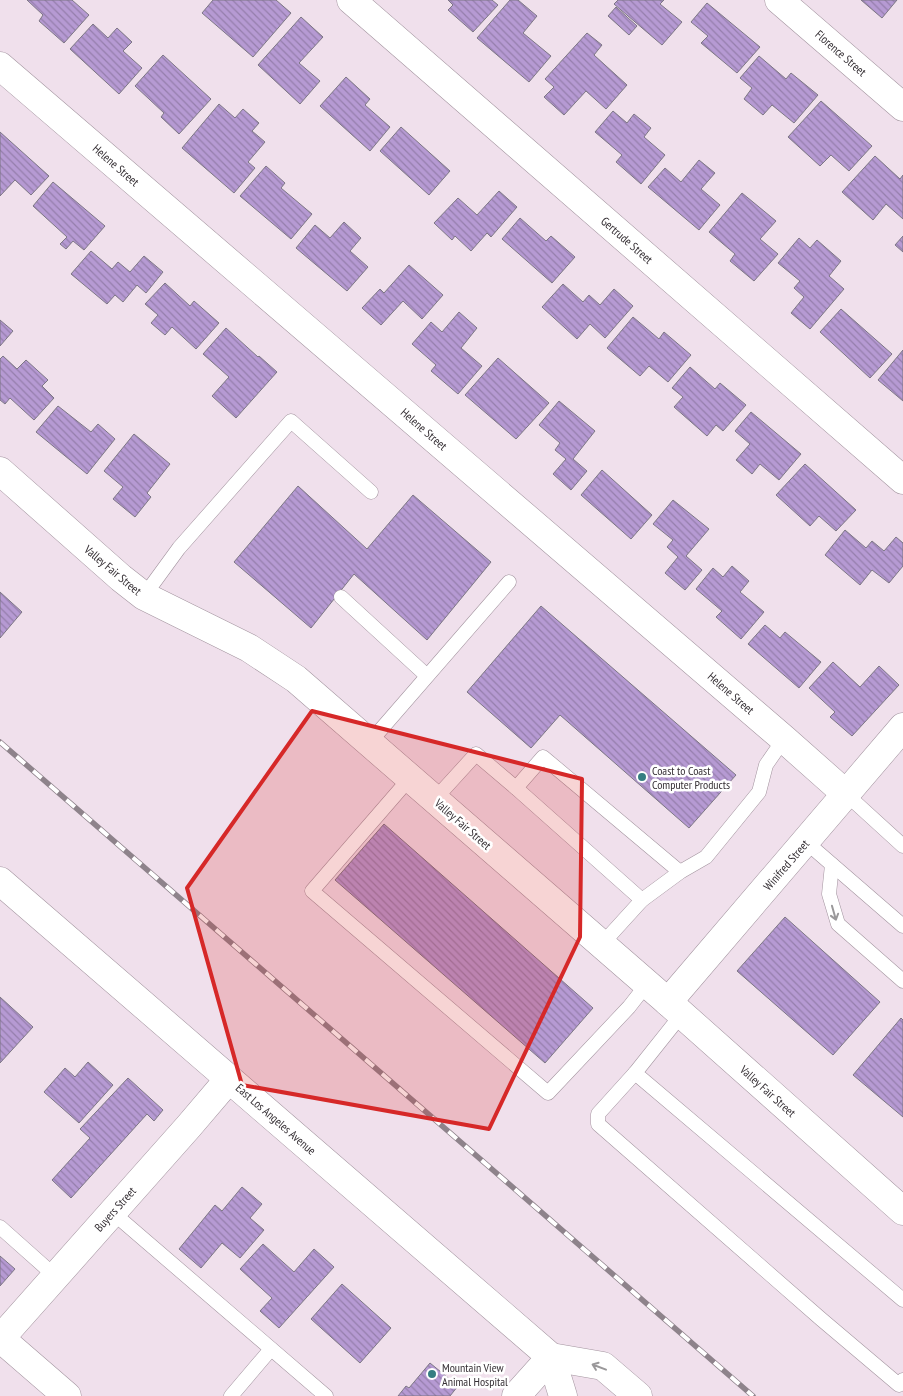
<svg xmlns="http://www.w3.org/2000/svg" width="903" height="1396" viewBox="0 0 903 1396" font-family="'PT Sans Narrow',sans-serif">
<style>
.building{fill:url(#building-back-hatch);stroke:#7d7785}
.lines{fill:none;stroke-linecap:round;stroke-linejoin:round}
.lane-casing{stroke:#a3949f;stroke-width:15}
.street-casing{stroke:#a3949f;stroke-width:29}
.primary-casing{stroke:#a3949f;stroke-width:29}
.lane{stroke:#fff;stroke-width:14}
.street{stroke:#fff;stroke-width:28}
.primary{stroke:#fff;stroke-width:28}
.rail-casing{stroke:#8e838b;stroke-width:5.5}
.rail{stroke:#fff;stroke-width:4;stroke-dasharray:11;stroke-linecap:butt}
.oneway{stroke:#9a989a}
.marked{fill:#d62828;fill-opacity:0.2;stroke:#d62828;stroke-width:4;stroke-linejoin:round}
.poi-dot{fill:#357e82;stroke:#fff;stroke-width:2}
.labels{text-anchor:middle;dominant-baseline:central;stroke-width:5;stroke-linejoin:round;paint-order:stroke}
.street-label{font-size:12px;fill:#363035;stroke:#fff}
.poi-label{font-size:12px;fill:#363035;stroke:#fff;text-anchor:start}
</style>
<defs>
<pattern id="building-back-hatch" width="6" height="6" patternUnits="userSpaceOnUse" patternTransform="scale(1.25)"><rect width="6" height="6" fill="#b69ad3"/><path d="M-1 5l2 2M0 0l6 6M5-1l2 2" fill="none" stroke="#957eac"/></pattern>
</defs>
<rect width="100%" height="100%" fill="#f0e0ec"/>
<g class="building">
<path d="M27,0H72L89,15L64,43L39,21L43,15Z"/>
<path d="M213,0H276L291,13L253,57L202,13Z"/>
<path d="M448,0H492L498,5L473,32L448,10L453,5Z"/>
<path d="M510,0H518L537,16L523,33L551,56L529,82L477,38Z"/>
<path d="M618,0H664L660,4L682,22L662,45L614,4Z"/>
<path d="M861,0H897L882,18Z"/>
<path d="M707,3L760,47L737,73L701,43L708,36L691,22Z"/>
<path d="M616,7L637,26L629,35L608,16Z"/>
<path d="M301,17L323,37L299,63L320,81L300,104L258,65Z"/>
<path d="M93,24L108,38L117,28L132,42L123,51L142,68L119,94L70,49Z"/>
<path d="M587,33L602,45L594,55L627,85L606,109L586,91L564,115L544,97L554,87L545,79Z"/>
<path d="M163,55L211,99L179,134L161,117L164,113L135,86Z"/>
<path d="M759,56L786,79L791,73L818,95L794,123L772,105L763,115L744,99L752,88L740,78Z"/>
<path d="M346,77L370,99L365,105L390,127L370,151L320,106Z"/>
<path d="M821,101L872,146L849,171L831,155L820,166L788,137Z"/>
<path d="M219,104L235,118L243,109L259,123L252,131L265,142L248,162L255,168L234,193L182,148Z"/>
<path d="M613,111L627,123L634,114L651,128L644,137L665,155L641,184L616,162L622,155L595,132Z"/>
<path d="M401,127L450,171L429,195L380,151Z"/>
<path d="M0,132L49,176L31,195L15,180L0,196Z"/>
<path d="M875,156L900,179L903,175V219L886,204L873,220L842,192Z"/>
<path d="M699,160L715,173L701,189L720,205L699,230L648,187L665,168L681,182Z"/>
<path d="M266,166L285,183L281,188L312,214L291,239L240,196Z"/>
<path d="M53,182L105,226L84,250L73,241L66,249L60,244L67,237L33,206Z"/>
<path d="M499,191L517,207L491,237L487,233L471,251L455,236L452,240L434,223L458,198L477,215Z"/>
<path d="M742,193L776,221L760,239L778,254L754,281L730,261L735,254L709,232Z"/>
<path d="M520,218L546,241L551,236L575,257L552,283L502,239Z"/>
<path d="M344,222L361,238L350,251L368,267L347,291L296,248L315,225L330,238Z"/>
<path d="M903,236V252L895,245Z"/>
<path d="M799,238L810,248L817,240L841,261L829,276L844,289L810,329L791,313L804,297L794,288L800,281L778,263Z"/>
<path d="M91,251L112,269L118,262L130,272L144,256L163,272L146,293L137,285L123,302L115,295L107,304L71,274Z"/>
<path d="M409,265L443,295L422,319L403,301L381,325L362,308L380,289L384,293Z"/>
<path d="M165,283L190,306L194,301L219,323L196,349L172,327L165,335L151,323L158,315L145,304Z"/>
<path d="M563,284L583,302L589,295L600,305L614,289L633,306L605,338L590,324L577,339L542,307Z"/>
<path d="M841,309L892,354L870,378L820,332Z"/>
<path d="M459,312L477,328L461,348L482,366L458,394L431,371L436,365L412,344L431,322L442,332Z"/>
<path d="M633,317L659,339L664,332L691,355L668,382L649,366L640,376L607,348Z"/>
<path d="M0,320L13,331L0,346Z"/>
<path d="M226,328L258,357L259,356L277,372L236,418L212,396L229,377L203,354Z"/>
<path d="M903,350V401L878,380Z"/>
<path d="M3,356L17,369L26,360L48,380L42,386L54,398L34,420L10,398L5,404L0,400V359Z"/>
<path d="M498,358L549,403L516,439L465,395Z"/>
<path d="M690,367L715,389L720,383L746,405L723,431L716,425L707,436L674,407L683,397L672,388Z"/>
<path d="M559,401L595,431L573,459L587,471L571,490L553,474L566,459L555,450L560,443L539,425Z"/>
<path d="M58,406L91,432L98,424L115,439L87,474L36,432Z"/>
<path d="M751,412L801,454L779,480L760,464L752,474L736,460L750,444L735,431Z"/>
<path d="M134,434L170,464L147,493L151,497L135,517L113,499L123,487L104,471Z"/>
<path d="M805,464L856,510L836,531L819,516L810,526L776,495Z"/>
<path d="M602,470L652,515L631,539L581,495Z"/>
<path d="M298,486L367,549L413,495L491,562L427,640L354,574L311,628L234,562Z"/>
<path d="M673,500L709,529L686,556L702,570L685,590L665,573L678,557L667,547L673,540L653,524Z"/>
<path d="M845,530L866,548L872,541L884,551L896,537L903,543V566L889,583L872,570L860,585L825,555Z"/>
<path d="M732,566L749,581L740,592L764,612L741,639L716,617L722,611L696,589L713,568L723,577Z"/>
<path d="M0,592L22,612L0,638Z"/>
<path d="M541,606L736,775L689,828L560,715L531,748L467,692Z"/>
<path d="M765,625L780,638L785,632L821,662L799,688L748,644Z"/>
<path d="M833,662L860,687L879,666L899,685L852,736L830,717L835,712L809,688Z"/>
<path d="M384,824L593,1008L545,1063L335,880Z"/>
<path d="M785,917L880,1002L833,1055L737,971Z"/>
<path d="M0,997L33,1027L0,1063Z"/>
<path d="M901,1018L903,1020V1117L853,1075Z"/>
<path d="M88,1062L113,1085L79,1123L44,1092L65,1068L75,1077Z"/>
<path d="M128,1078L163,1110L154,1121L147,1114L71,1198L52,1180L90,1138L80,1129Z"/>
<path d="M242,1187L262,1204L250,1218L264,1230L240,1258L222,1243L201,1268L179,1249L215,1205L222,1211Z"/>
<path d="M263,1244L294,1272L314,1249L334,1267L279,1328L260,1311L272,1298L240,1269Z"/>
<path d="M0,1256L15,1269L0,1286Z"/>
<path d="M342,1284L391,1328L360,1363L311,1319Z"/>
<path d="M430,1363L458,1386L450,1396H398L406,1386L409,1388Z"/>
</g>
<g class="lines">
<defs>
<g id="lane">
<path d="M144,596L179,548L291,421L371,492"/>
<path d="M341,597L426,675"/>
<path d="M370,742L509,582"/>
<path d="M410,778L312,891L548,1093L629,1007L647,984"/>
<path d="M516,788L642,900"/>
<path d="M846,794L903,846"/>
<path d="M435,799L476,754L516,788L543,757L680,872"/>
<path d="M806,842L903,926"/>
<path d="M832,865L829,894L838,924L903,981"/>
<path d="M602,944L642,900L680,872L706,857L759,792L766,765L784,739"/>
<path d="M682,1014L635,1073L903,1300"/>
<path d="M635,1073L598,1114V1124L821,1319L899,1385L903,1380"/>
<path d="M112,1212L326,1396"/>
<path d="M0,1227L55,1276"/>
<path d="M231,1396L271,1349"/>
</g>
<g id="street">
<path d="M351,0L903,480"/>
<path d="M779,0L903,107"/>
<path d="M0,66L784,739L846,794"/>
<path d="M0,471L121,578L144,596L249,648L296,679L668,1002L903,1211"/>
<path d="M668,1002L903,727"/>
<path d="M0,1338L67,1396"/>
<path d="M0,1339L189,1126L229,1079"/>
<path d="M516,1396L551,1357"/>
</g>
<g id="primary">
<path d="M0,881L551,1357L603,1366L638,1396"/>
<path d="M551,1357L563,1396"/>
</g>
</defs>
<use href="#lane" class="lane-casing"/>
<use href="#street" class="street-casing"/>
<use href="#primary" class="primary-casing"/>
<use href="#lane" class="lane"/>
<use href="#street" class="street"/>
<use href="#primary" class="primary"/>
<defs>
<path id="rail" d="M0,742L753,1396"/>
</defs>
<use href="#rail" class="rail-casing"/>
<use href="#rail" class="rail"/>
</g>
<defs><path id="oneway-shaft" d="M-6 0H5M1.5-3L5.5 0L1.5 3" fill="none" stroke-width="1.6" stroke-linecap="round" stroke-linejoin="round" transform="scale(1.25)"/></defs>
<g class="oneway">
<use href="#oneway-shaft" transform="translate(834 913) rotate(74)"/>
<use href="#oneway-shaft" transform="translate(599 1367) rotate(-159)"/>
</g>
<path class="marked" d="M312,711L582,779L580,937L489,1129L242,1085L187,888Z"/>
<g class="poi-dot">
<circle cx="642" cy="777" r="5"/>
<circle cx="432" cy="1374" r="5"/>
</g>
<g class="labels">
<g class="street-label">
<text transform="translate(841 53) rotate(41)">Florence Street</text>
<text transform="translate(116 165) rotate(41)">Helene Street</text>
<text transform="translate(627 240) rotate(41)">Gertrude Street</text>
<text transform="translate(424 429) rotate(41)">Helene Street</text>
<text transform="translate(113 570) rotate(40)">Valley Fair Street</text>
<text transform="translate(731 693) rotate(41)">Helene Street</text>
<text transform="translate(463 824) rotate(41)">Valley Fair Street</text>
<text transform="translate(786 865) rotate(-49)">Winifred Street</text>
<text transform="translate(768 1091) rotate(42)">Valley Fair Street</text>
<text transform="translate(276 1119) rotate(41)">East Los Angeles Avenue</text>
<text transform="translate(115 1209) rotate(-48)">Buyers Street</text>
</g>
<g class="poi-label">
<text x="652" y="770">Coast to Coast<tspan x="652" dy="14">Computer Products</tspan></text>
<text x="442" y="1367">Mountain View<tspan x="442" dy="14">Animal Hospital</tspan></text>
</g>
</g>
</svg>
